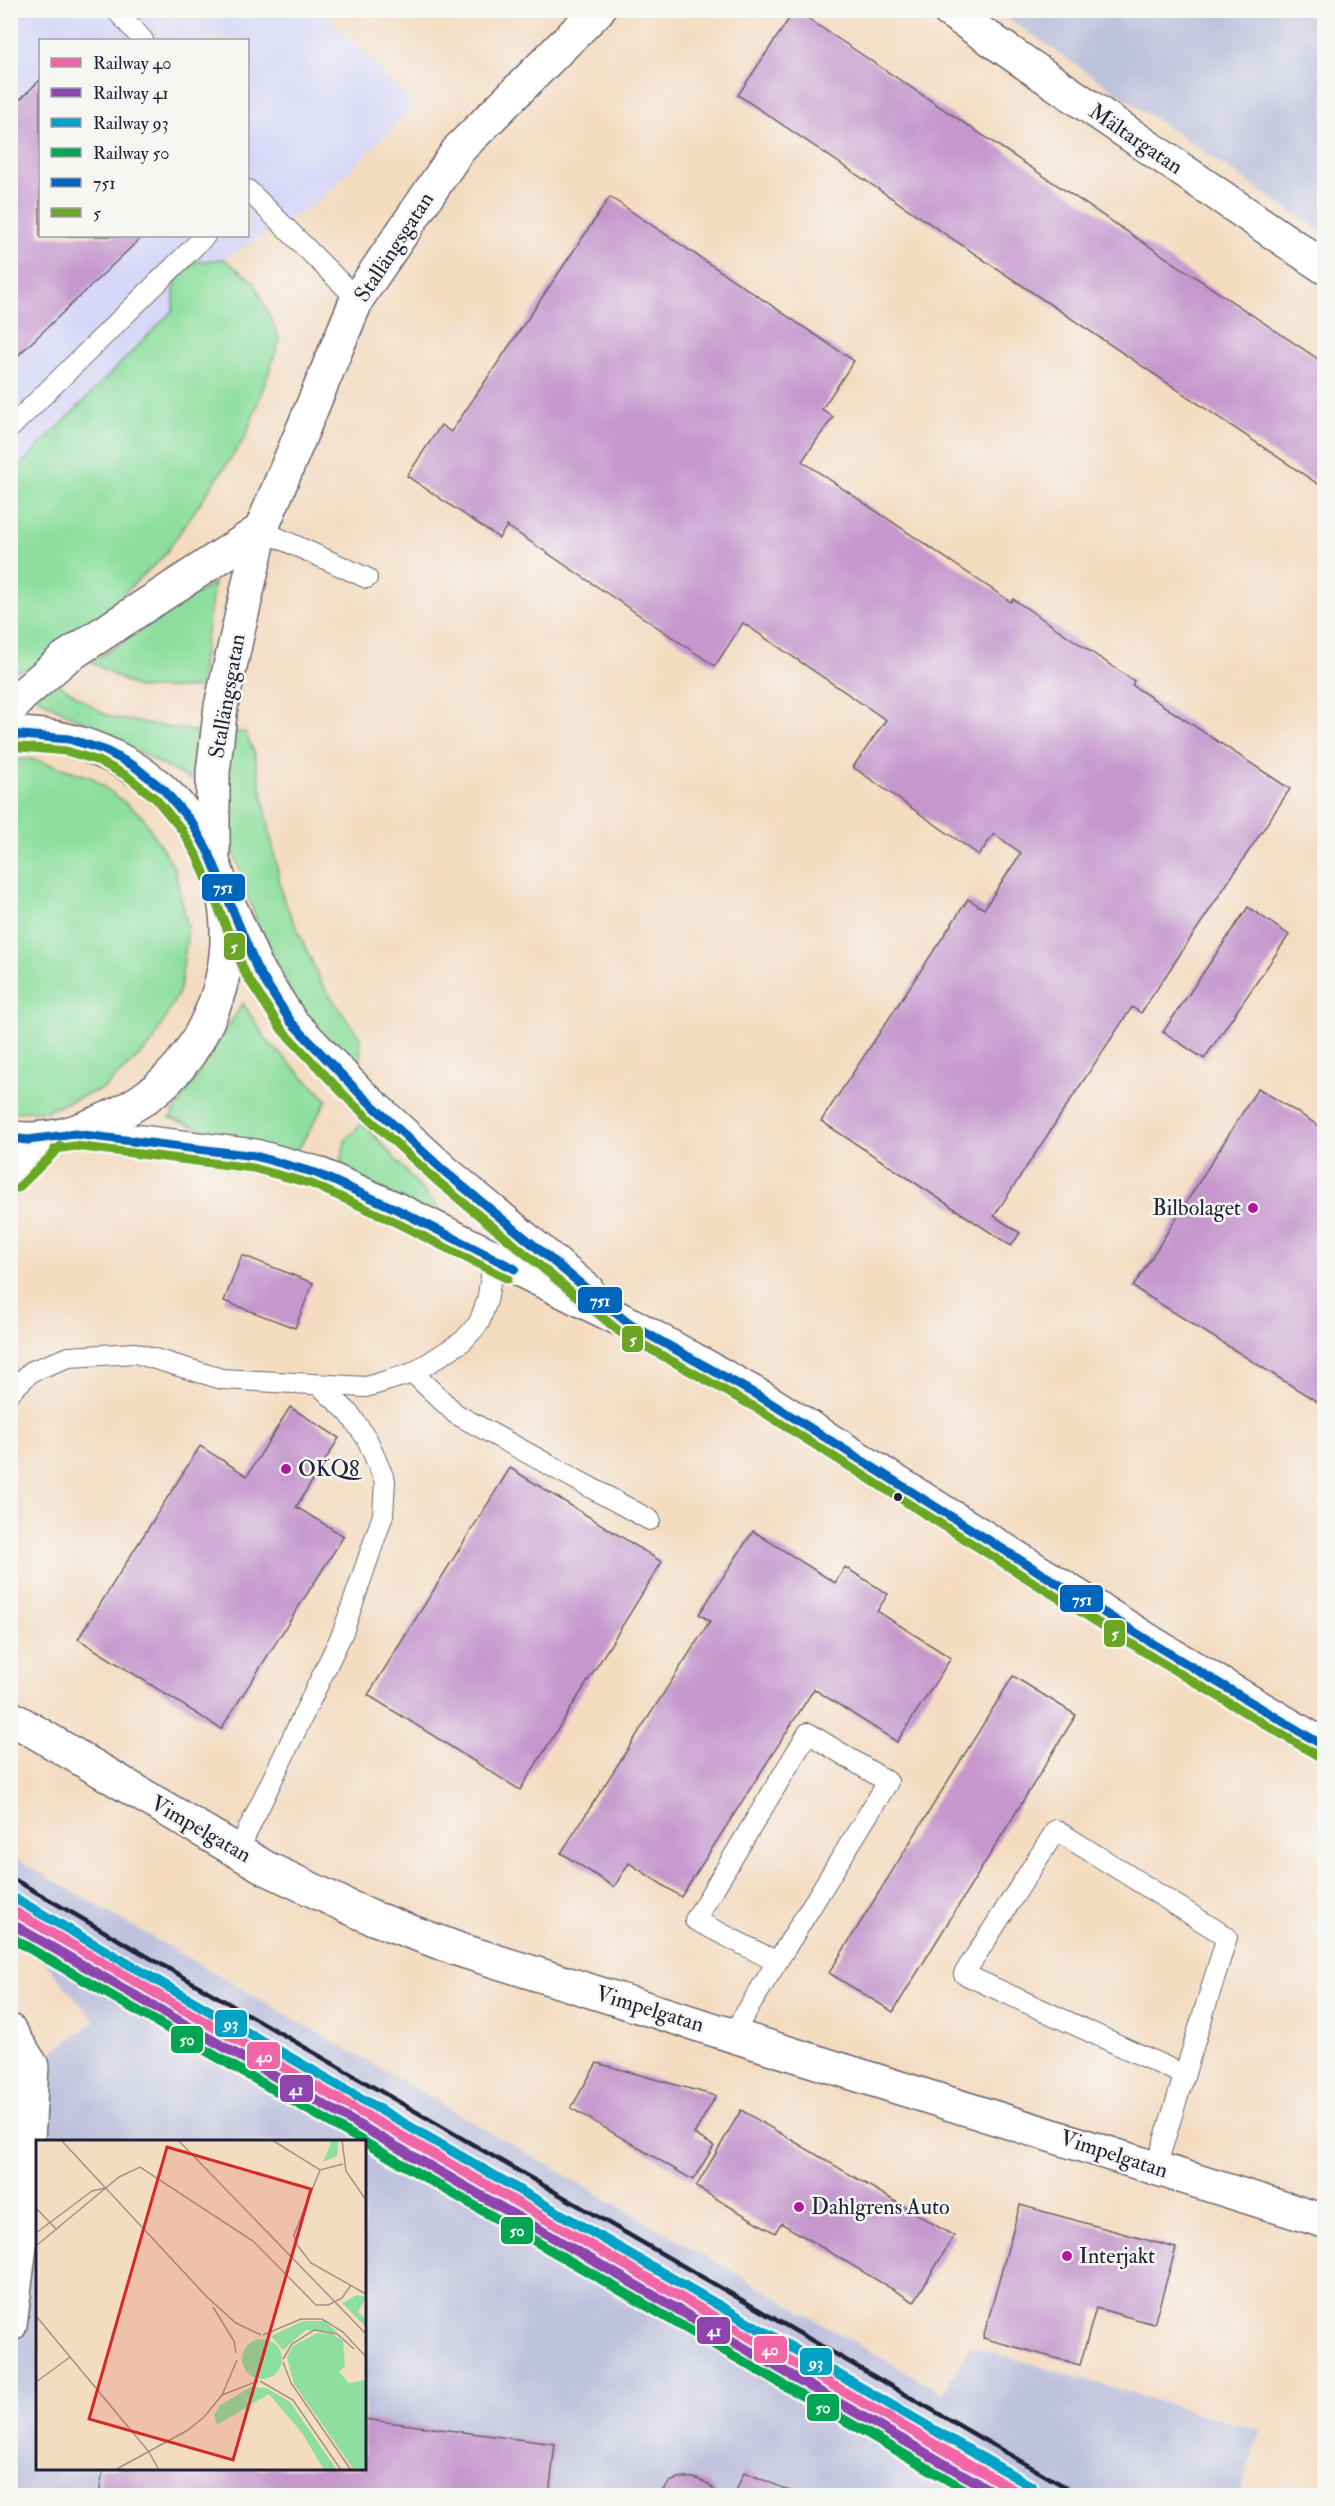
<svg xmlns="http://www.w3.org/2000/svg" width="1335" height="2506" viewBox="0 0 1335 2506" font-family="'IM FELL Double Pica',serif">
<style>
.built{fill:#d7d7f8;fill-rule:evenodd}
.industrial{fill:#bfc2dd;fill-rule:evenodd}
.green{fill:#8edf9f;stroke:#58806d;stroke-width:1.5}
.building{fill:#c597cd}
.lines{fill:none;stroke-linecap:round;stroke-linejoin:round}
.lane-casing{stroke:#6c636a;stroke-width:22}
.street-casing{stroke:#6c636a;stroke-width:36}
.secondary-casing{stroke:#6c636a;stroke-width:36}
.lane{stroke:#fff;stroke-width:20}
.street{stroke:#fff;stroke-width:33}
.secondary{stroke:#fff;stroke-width:33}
.rail{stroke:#22223b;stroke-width:4.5}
.bus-1-casing{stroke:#f6f6f2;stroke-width:14}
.bus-2-casing{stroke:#f6f6f2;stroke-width:14}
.bus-1{stroke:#0065bd;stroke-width:9}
.bus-2{stroke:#6ba724;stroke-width:9}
.rail-1-casing{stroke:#f6f6f2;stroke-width:15}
.rail-2-casing{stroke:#f6f6f2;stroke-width:15}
.rail-3-casing{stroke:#f6f6f2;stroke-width:15}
.rail-4-casing{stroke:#f6f6f2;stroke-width:15}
.rail-1{stroke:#f166a7;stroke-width:10}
.rail-2{stroke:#8e44ad;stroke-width:10}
.rail-3{stroke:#02a2c7;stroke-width:10}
.rail-4{stroke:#00a651;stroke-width:10}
.poi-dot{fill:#b5179e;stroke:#f6f6f2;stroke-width:2}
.bus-dot{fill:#22223b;stroke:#f6f6f2;stroke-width:2}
.labels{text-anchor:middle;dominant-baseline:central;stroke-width:5;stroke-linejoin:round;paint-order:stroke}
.street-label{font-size:22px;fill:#22223b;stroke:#f6f6f2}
.poi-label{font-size:22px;fill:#22223b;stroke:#f6f6f2;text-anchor:start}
.inset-road{fill:none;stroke:#a0928b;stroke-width:1.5}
.view{fill:#d62828;fill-opacity:0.15;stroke:#d62828;stroke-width:3}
.inset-edge{fill:none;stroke:#22223b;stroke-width:3}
.line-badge{stroke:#f6f6f2;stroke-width:2}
.badge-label{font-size:16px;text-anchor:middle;font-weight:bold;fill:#fff}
</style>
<rect width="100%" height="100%" fill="#f6f6f2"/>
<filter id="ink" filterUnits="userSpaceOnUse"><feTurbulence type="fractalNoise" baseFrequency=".0167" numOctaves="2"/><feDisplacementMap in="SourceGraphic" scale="12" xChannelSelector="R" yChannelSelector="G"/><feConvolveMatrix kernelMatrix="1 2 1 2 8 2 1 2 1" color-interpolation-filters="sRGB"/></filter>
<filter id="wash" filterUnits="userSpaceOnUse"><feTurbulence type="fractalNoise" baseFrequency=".008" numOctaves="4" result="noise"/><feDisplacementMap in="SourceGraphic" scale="24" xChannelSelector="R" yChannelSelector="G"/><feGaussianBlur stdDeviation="1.35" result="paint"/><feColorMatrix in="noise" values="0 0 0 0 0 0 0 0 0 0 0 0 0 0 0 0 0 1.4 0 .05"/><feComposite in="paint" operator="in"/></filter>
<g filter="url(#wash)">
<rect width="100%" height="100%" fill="#f4dcc1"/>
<path class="built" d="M11,11H323L414,106L318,202L224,259L193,262L175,283L173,310L11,476ZM40,40H248V236H40Z"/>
<g class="industrial">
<path d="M997,11H1324V234Z"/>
<path d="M11,1856L943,2393L970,2346L1260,2431L1239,2495H11L10,2031L33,2066L95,2021L20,1934L11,1929ZM38,2142H364V2468H38Z"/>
</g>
<g class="green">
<path d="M224,259L254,282L280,340L246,436L163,557L84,630L30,668L11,672L10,476L173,310L175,283L193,262Z"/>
<path d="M214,583L199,688H137L91,662Z"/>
<path d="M56,682L104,714L115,718L198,732L191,780L36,697Z"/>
<path d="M222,732H245L254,752L283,898L322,984L360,1038L361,1059L353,1068L300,1011L258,926L232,847Z"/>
<path d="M32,759L91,777L141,815L174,867L188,928L180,990L151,1045L104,1088L46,1111L11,1112V760Z"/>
<path d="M243,1003L267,1041L327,1100L292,1160L170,1118Z"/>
<path d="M363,1122L457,1230L340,1167L345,1140Z"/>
</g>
<g id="blocks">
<g class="building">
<path d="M795,10L1324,363V488L738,95Z"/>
<path d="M40,80V236H143L10,363V109Z"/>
<path d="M610,197L854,361L822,409L833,417L802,461L1011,602L1013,599L1134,681L1132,685L1290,789L1141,1013L1132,1007L994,1216L1020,1233L1011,1246L821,1121L968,899L984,909L1021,853L994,834L979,855L853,767L886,720L743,623L715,666L507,526L499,538L407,476L441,425L451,432Z"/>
<path d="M1248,907L1289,935L1204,1059L1163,1032Z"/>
<path d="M1258,1088L1324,1129V1406L1133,1287Z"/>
<path d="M242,1255L313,1283L295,1328L224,1301Z"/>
<path d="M290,1407L339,1438L296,1507L344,1536L221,1729L78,1639L200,1446L247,1476Z"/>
<path d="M510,1468L662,1562L520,1790L368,1695Z"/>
<path d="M753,1531L835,1583L845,1567L888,1594L877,1611L951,1658L897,1742L814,1689L681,1897L629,1863L614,1887L561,1853L710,1621L699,1614Z"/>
<path d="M1013,1676L1076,1715L893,2012L829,1973Z"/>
<path d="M597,2063L716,2096L694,2134L714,2146L693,2180L571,2108Z"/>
<path d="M741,2110L954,2236L914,2302L781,2223L775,2233L696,2187Z"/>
<path d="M1020,2205L1176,2248L1154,2324L1096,2308L1080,2365L983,2338Z"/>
<path d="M364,2419L555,2444L549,2496H99L103,2468H364Z"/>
<path d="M744,2472L800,2495V2496H746L736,2491Z"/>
<path d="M679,2478H694L709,2484L719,2496H658L670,2482Z"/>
</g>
</g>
</g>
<g filter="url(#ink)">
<use href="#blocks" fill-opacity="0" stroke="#6c636a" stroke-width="1.5"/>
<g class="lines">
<defs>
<g id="lane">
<path d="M116,10L143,40"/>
<path d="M248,190L357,299"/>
<path d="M10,428L205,236"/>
<path d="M261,530L367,578"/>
<path d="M413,1373L456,1414L650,1520"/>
<path d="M10,1392L32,1371L69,1357L135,1353L222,1379L366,1387L413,1373L463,1341L479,1323L487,1301L494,1259"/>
<path d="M238,1851L343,1632L383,1515L385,1481L367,1439L349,1413L320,1386"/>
<path d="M732,2035L888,1782L808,1733L695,1920L777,1962"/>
<path d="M1156,2167L1227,1937L1056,1830L964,1974L1184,2075"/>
</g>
<g id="street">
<path d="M948,10L1324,267"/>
<path d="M10,710L20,697L65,658L261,530"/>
<path d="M213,865V772L221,706L261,530L357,299L459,149L598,10"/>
<path d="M10,1717L266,1868L368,1916L460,1950L1324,2221"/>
<path d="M10,2031L32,2066L24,2215L10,2325"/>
</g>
<g id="secondary">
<path d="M10,734C166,732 275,880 206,1024C186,1067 154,1098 111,1117C77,1133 49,1142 10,1138"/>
<path d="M231,909L257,969L291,1022L360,1094L444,1171L587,1290"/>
<path d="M75,1134L255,1156L316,1173L396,1209L628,1323L764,1399L1160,1648L1324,1746"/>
<path d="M10,1179L53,1137"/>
</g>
</defs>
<use href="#lane" class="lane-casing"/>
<use href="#street" class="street-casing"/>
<use href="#secondary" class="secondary-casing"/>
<use href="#lane" class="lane"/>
<use href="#street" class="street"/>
<use href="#secondary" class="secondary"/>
<path class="rail" d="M10,1877L1081,2496"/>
<defs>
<g id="bus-1">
<path d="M10,734L69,739L104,750L134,766L164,790L192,823L209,853L257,969L291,1022L360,1094L444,1171L628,1323L764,1399L1160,1648L1324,1746"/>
<path d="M10,1138L28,1140L75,1134L255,1156L316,1173L396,1209L515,1269"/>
</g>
<g id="bus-2">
<path d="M10,746L66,751L99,761L127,776L156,799L182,830L198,858L246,975L282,1030L352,1103L436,1180L620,1332L758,1409L1154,1658L1318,1756"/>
<path d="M55,1149L75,1146L253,1168L312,1184L391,1220L508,1279"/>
<path d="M18,1188L61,1146"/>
</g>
</defs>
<use href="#bus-1" class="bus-1-casing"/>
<use href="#bus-2" class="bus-2-casing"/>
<use href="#bus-1" class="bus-1"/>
<use href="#bus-2" class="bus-2"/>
<defs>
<path id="rail-1" d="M10,1909L1024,2496"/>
<path id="rail-2" d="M10,1923L1000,2496"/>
<path id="rail-3" d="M16,1899L1031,2486"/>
<g id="rail-4">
<path d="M10,1937L364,2142"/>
<path d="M364,2142L976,2496"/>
</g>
</defs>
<use href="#rail-1" class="rail-1-casing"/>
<use href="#rail-2" class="rail-2-casing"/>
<use href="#rail-3" class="rail-3-casing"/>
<use href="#rail-4" class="rail-4-casing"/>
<use href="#rail-1" class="rail-1"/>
<use href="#rail-2" class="rail-2"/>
<use href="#rail-3" class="rail-3"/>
<use href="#rail-4" class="rail-4"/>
</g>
</g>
<g class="poi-dot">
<circle cx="1253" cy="1208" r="6"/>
<circle cx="286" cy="1469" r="6"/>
<circle cx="799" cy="2207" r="6"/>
<circle cx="1067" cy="2256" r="6"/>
</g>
<circle class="bus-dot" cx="898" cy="1497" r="5"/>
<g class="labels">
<g class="street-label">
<text transform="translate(1136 139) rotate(34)">Mältargatan</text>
<text transform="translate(394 247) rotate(-57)">Stallängsgatan</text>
<text transform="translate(227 696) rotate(-80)">Stallängsgatan</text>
<text transform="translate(201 1829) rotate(30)">Vimpelgatan</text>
<text transform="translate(650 2009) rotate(17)">Vimpelgatan</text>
<text transform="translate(1114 2154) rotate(18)">Vimpelgatan</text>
</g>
<g class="poi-label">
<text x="1241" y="1208" text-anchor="end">Bilbolaget</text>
<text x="298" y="1469">OKQ8</text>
<text x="811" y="2207">Dahlgrens Auto</text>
<text x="1079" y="2256">Interjakt</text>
</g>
</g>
<g transform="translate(36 2140)">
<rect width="330" height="330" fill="#f4dcc1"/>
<path d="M296,0H302L301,16L287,22ZM321,155L330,157L322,172L330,179V187L306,163ZM267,181H288L302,193L270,190L247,210L235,196ZM281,193L296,194L307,201L309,226L303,232L313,243L330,240V330H318L258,244L251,217L257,206ZM206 219a20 20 0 1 1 40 0a20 20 0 1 1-40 0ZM215,247L230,248L254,262L301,330H288L266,293L233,254L181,285L178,275L184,265Z" fill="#8edf9f"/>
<path class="inset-road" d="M25,0L171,157L200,183L225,195M142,0L330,194M236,0L284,30L307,24M306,0L310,31L330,60M284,30L258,95L261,105L275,123L330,154M0,68L21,90M0,93L56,51L69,48M0,106L83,37L104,27L217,101L280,165H292L306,158L315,145M177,167L198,201L200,213M0,176L113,312L123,330M227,195L265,179H286L307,192L330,217M247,219L256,204L278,190L301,194L318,209M247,222L255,243L315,330M224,241L257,260L305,330M0,242L34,217M186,255L222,241M79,330L152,290L168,277L186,255L201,220"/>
<path class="view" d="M131,7L275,49L197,320L53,279Z"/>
<rect width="330" height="330" class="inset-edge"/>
</g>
<g class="line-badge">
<rect x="201" y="873" width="45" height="29" rx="6" fill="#0065bd"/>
<rect x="223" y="932" width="23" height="29" rx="6" fill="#6ba724"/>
<rect x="577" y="1286" width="46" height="28" rx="6" fill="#0065bd"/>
<rect x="621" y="1325" width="23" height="28" rx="6" fill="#6ba724"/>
<rect x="1059" y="1584" width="45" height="29" rx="6" fill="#0065bd"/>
<rect x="1103" y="1619" width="23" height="29" rx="6" fill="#6ba724"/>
<rect x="214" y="2009" width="34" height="29" rx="6" fill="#02a2c7"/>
<rect x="170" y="2025" width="34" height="29" rx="6" fill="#00a651"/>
<rect x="246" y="2041" width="35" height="29" rx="6" fill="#f166a7"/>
<rect x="279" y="2074" width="35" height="29" rx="6" fill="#8e44ad"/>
<rect x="500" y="2216" width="34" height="29" rx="6" fill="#00a651"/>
<rect x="696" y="2316" width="35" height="29" rx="6" fill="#8e44ad"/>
<rect x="753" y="2335" width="35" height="29" rx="6" fill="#f166a7"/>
<rect x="799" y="2347" width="34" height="29" rx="6" fill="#02a2c7"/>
<rect x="806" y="2393" width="34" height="29" rx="6" fill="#00a651"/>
</g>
<g class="badge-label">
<text x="223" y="893">751</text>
<text x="234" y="952">5</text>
<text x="600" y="1306">751</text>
<text x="633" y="1345">5</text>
<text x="1082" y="1605">751</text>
<text x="1115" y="1639">5</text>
<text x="231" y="2029">93</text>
<text x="187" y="2045">50</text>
<text x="264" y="2062">40</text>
<text x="296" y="2095">41</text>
<text x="517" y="2236">50</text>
<text x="714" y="2336">41</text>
<text x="770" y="2355">40</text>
<text x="816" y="2368">93</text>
<text x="823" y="2413">50</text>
</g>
<rect width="1335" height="2506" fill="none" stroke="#f6f6f2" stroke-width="36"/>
<rect x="39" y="39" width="210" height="198" fill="#f6f6f2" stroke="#a1a1a9" stroke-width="1.5"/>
<rect x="51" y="58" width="30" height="9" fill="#f166a7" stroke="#a1a1a9" stroke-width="1.5"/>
<text x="93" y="69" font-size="18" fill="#22223b">Railway 40</text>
<rect x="51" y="88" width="30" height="9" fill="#8e44ad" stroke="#a1a1a9" stroke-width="1.5"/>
<text x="93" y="99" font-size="18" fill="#22223b">Railway 41</text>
<rect x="51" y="118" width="30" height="9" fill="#02a2c7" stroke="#a1a1a9" stroke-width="1.5"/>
<text x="93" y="129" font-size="18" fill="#22223b">Railway 93</text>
<rect x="51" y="148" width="30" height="9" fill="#00a651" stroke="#a1a1a9" stroke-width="1.5"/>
<text x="93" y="159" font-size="18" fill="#22223b">Railway 50</text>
<rect x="51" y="178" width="30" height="9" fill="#0065bd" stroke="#a1a1a9" stroke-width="1.5"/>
<text x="93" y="189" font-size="18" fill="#22223b">751</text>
<rect x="51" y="208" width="30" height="9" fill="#6ba724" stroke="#a1a1a9" stroke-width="1.5"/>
<text x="93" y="219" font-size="18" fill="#22223b">5</text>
</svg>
